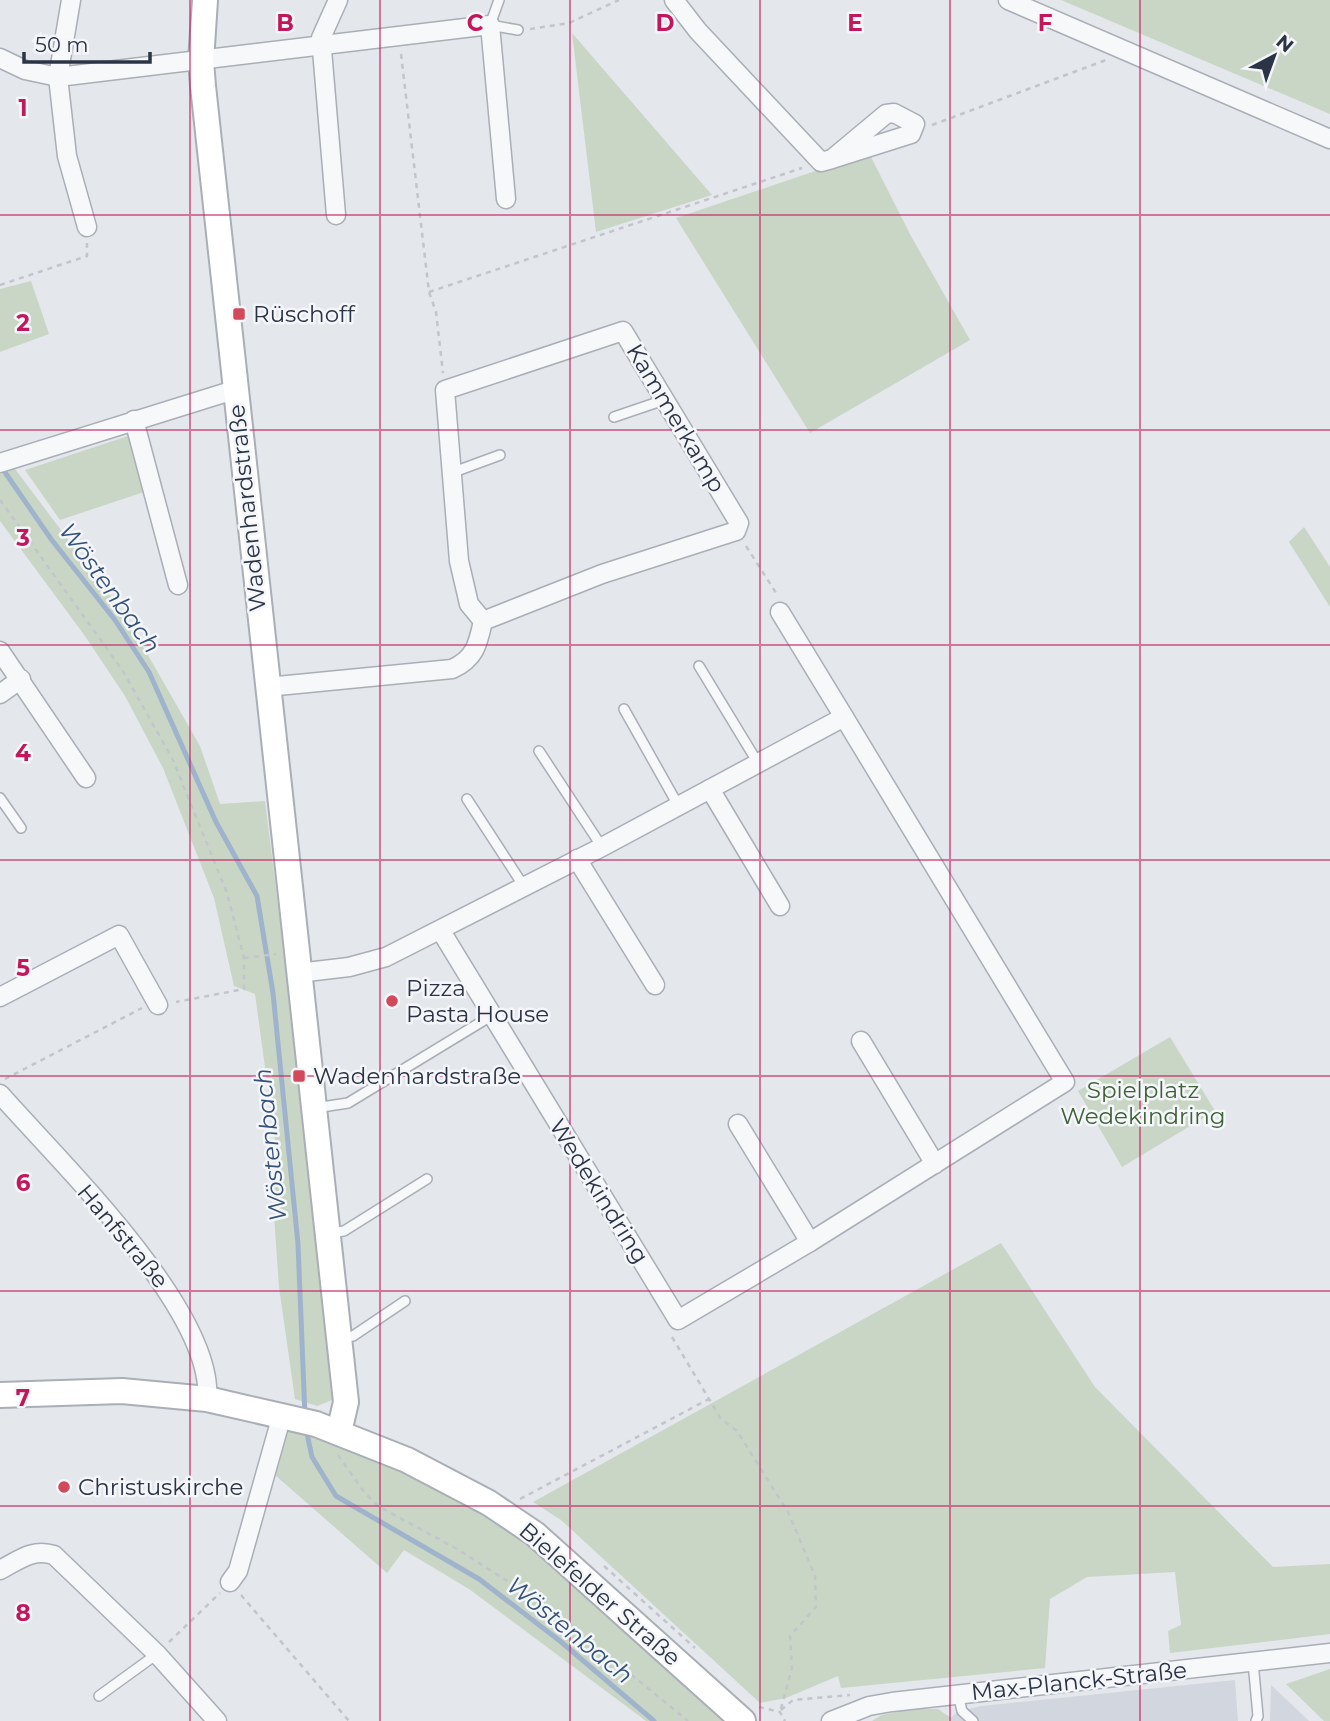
<svg xmlns="http://www.w3.org/2000/svg" width="1330" height="1721" viewBox="0 0 1330 1721" font-family="Montserrat,sans-serif">
<style>
.built{fill:#d2d6de}
.green{fill:#c9d6c5}
.lines{fill:none;stroke-linecap:round;stroke-linejoin:round}
.stream{stroke:#9fb4cc;stroke-width:5}
.lane-casing{stroke:#a9aeb7;stroke-width:12}
.street-casing{stroke:#a9aeb7;stroke-width:21}
.secondary-casing{stroke:#a9aeb7;stroke-width:28}
.path{stroke:#c2c5cb;stroke-width:2.5;stroke-dasharray:5 5;stroke-linecap:butt}
.lane{stroke:#f7f8fa;stroke-width:9}
.street{stroke:#f7f8fa;stroke-width:18}
.secondary{stroke:#fff;stroke-width:24}
.grid{fill:none;stroke:#c2185b;stroke-width:2;stroke-opacity:0.55}
.poi-dot{fill:#d1495b;stroke:#f4f6f9;stroke-width:2.5}
.labels{text-anchor:middle;dominant-baseline:central;stroke-width:5;stroke-linejoin:round;paint-order:stroke}
.poi-label{font-size:23px;fill:#2b3445;stroke:#f4f6f9;text-anchor:start}
.street-label{font-size:23px;fill:#2b3445;stroke:#f4f6f9}
.park-label{font-size:23px;fill:#3f6138;stroke:#f4f6f9}
.water-label{font-size:24px;font-style:italic;fill:#34527a;stroke:#f4f6f9}
.grid-label{font-size:23px;text-anchor:middle;font-weight:bold;fill:#c2185b;stroke:#f4f6f9;stroke-width:5;stroke-linejoin:round;paint-order:stroke}
</style>
<rect width="100%" height="100%" fill="#e4e7ec"/>
<g class="built">
<path d="M1235,1680L1238,1721H948L957,1712L981,1706Z"/>
<path d="M1271,1685L1309,1721H1270Z"/>
</g>
<g class="green">
<path d="M1061,0H1330V114Z"/>
<path d="M572,33L712,195L596,232Z"/>
<path d="M869,153L911,236L970,340L810,433L676,218Z"/>
<path d="M31,281L49,334L0,352V289Z"/>
<path d="M128,436L147,491L60,520L25,470Z"/>
<path d="M15,469L125,615L200,746L220,804L265,801L335,1362L332,1400L317,1406L295,1399L279,1287L272,1187L281,1184L255,994L234,986L214,898L163,768L125,696L85,636L0,521V474Z"/>
<path d="M1304,527L1330,567V607L1289,542Z"/>
<path d="M1170,1037L1215,1111L1122,1167L1078,1091Z"/>
<path d="M1001,1243L1095,1387L1273,1567L1330,1564V1634L1170,1653L1168,1631L1181,1625L1175,1572L1087,1577L1050,1599L1045,1668L841,1688L838,1676L786,1698L760,1703L561,1520L533,1502Z"/>
<path d="M288,1429C341,1446 392,1464 442,1489C550,1545 638,1639 725,1721H646L469,1589L404,1550L387,1573L275,1475Z"/>
<path d="M1330,1669V1721H1324L1286,1684Z"/>
<path d="M910,1709H938L951,1718L948,1721H872L882,1715Z"/>
</g>
<g class="lines">
<g class="stream">
<path d="M0,465L51,539L115,620L149,672L216,822L257,896L273,993L298,1244L305,1416"/>
<path d="M306,1429L312,1457L336,1496L479,1579L560,1641L654,1721"/>
</g>
<defs>
<g id="lane">
<path d="M499,0L490,25L518,30"/>
<path d="M614,417L664,400"/>
<path d="M451,473L500,455"/>
<path d="M699,666L758,763"/>
<path d="M624,709L678,805"/>
<path d="M539,751L602,847"/>
<path d="M0,798L21,828"/>
<path d="M467,799L523,885"/>
<path d="M315,1108L348,1103L491,1016"/>
<path d="M329,1233L344,1231L427,1179"/>
<path d="M341,1339L353,1336L405,1301"/>
<path d="M1253,1662L1258,1716L1256,1721"/>
<path d="M958,1694L962,1711L973,1721"/>
<path d="M99,1696L157,1654"/>
</g>
<g id="street">
<path d="M71,0L58,77L67,156L87,227"/>
<path d="M674,0L698,31L821,162L832,159L911,134L915,124L894,113L886,114L832,159"/>
<path d="M1008,0L1330,139"/>
<path d="M0,58L25,70L58,77L490,25L506,199"/>
<path d="M336,215L321,38L338,0"/>
<path d="M134,420L178,585"/>
<path d="M0,463L234,390"/>
<path d="M780,612L844,717"/>
<path d="M0,651L86,778"/>
<path d="M267,687L452,669C475,659 478,644 483,621L469,604L459,561L445,390L623,331L739,523L736,531L602,574L483,621"/>
<path d="M0,694L21,679"/>
<path d="M710,789L780,906"/>
<path d="M577,859L655,985"/>
<path d="M298,973L349,967L386,957L602,847L844,717L1065,1082L810,1242L678,1320L441,931"/>
<path d="M0,997L119,935L158,1005"/>
<path d="M861,1041L935,1164"/>
<path d="M0,1094C57,1159 215,1311 207,1399"/>
<path d="M738,1124L810,1242"/>
<path d="M0,1570C19,1560 33,1548 54,1555L157,1654L217,1721"/>
<path d="M230,1582L238,1571L282,1415"/>
<path d="M831,1721L869,1706L892,1702L1330,1653"/>
</g>
<g id="secondary">
<path d="M205,0L201,61L203,86L346,1402L339,1432"/>
<path d="M0,1395L122,1391L207,1399L316,1424L407,1460L489,1503L535,1534L743,1721"/>
</g>
</defs>
<use href="#lane" class="lane-casing"/>
<use href="#street" class="street-casing"/>
<use href="#secondary" class="secondary-casing"/>
<g class="path">
<path d="M530,29L569,23L619,0"/>
<path d="M401,54L429,292L436,312L443,373"/>
<path d="M932,125L1106,60"/>
<path d="M0,285L87,256V243"/>
<path d="M429,292L802,168"/>
<path d="M0,500L123,671L173,760L227,893L244,958V989L176,1002"/>
<path d="M746,546L778,596"/>
<path d="M244,958L276,954"/>
<path d="M5,1079L142,1008"/>
<path d="M672,1337L721,1419L737,1431L788,1512L815,1576L816,1607L790,1636L792,1668L780,1712"/>
<path d="M338,1455L364,1492L378,1506L457,1549L551,1609L688,1721"/>
<path d="M520,1499L709,1399"/>
<path d="M604,1566L695,1648"/>
<path d="M241,1595L349,1721"/>
<path d="M169,1642L220,1593"/>
<path d="M759,1707L780,1712L785,1721"/>
<path d="M781,1710L793,1700L850,1695"/>
</g>
<use href="#lane" class="lane"/>
<use href="#street" class="street"/>
<use href="#secondary" class="secondary"/>
</g>
<path class="grid" d="M190,0V1721M380,0V1721M570,0V1721M760,0V1721M950,0V1721M1140,0V1721M0,215H1330M0,430H1330M0,645H1330M0,860H1330M0,1076H1330M0,1291H1330M0,1506H1330"/>
<g class="poi-dot">
<rect x="232" y="307" width="14" height="14" rx="3.5"/>
<circle cx="392" cy="1001" r="7"/>
<rect x="292" y="1069" width="14" height="14" rx="3.5"/>
<circle cx="64" cy="1487" r="7"/>
</g>
<g class="labels">
<g class="poi-label">
<text x="253" y="314">Rüschoff</text>
<text x="406" y="988">Pizza<tspan x="406" dy="26">Pasta House</tspan></text>
<text x="313" y="1076">Wadenhardstraße</text>
<text x="78" y="1487">Christuskirche</text>
</g>
<g class="street-label">
<text transform="translate(676 418) rotate(59)">Kammerkamp</text>
<text transform="translate(247 508) rotate(-96)">Wadenhardstraße</text>
<text transform="translate(599 1191) rotate(58)">Wedekindring</text>
<text transform="translate(123 1236) rotate(50)">Hanfstraße</text>
<text transform="translate(600 1594) rotate(41)">Bielefelder Straße</text>
<text transform="translate(1079 1681) rotate(-6)">Max-Planck-Straße</text>
</g>
<g class="park-label">
<text x="1143" y="1090">Spielplatz<tspan x="1143" dy="26">Wedekindring</tspan></text>
</g>
<g class="water-label">
<text transform="translate(110 588) rotate(54)">Wöstenbach</text>
<text transform="translate(270 1145) rotate(-96)">Wöstenbach</text>
<text transform="translate(570 1630) rotate(39)">Wöstenbach</text>
</g>
</g>
<g class="grid-label">
<text x="285" y="31">B</text>
<text x="475" y="31">C</text>
<text x="665" y="31">D</text>
<text x="855" y="31">E</text>
<text x="1045" y="31">F</text>
<text x="23" y="116">1</text>
<text x="23" y="331">2</text>
<text x="23" y="546">3</text>
<text x="23" y="761">4</text>
<text x="23" y="976">5</text>
<text x="23" y="1191">6</text>
<text x="23" y="1406">7</text>
<text x="23" y="1621">8</text>
</g>
<g transform="translate(1274 56) rotate(41)" stroke="#f4f6f9" stroke-width="5" paint-order="stroke">
<path d="M0-5L12 26L0 18L-12 26Z" fill="#2b3445"/>
<text y="-10" font-size="19" font-weight="bold" text-anchor="middle" fill="#2b3445">N</text>
</g>
<path d="M24 52v10h126v-10" fill="none" stroke="#2b3445" stroke-width="3.5"/>
<text x="35" y="52" font-size="21" fill="#2b3445" stroke="#f4f6f9" stroke-width="5" paint-order="stroke">50 m</text>
</svg>
